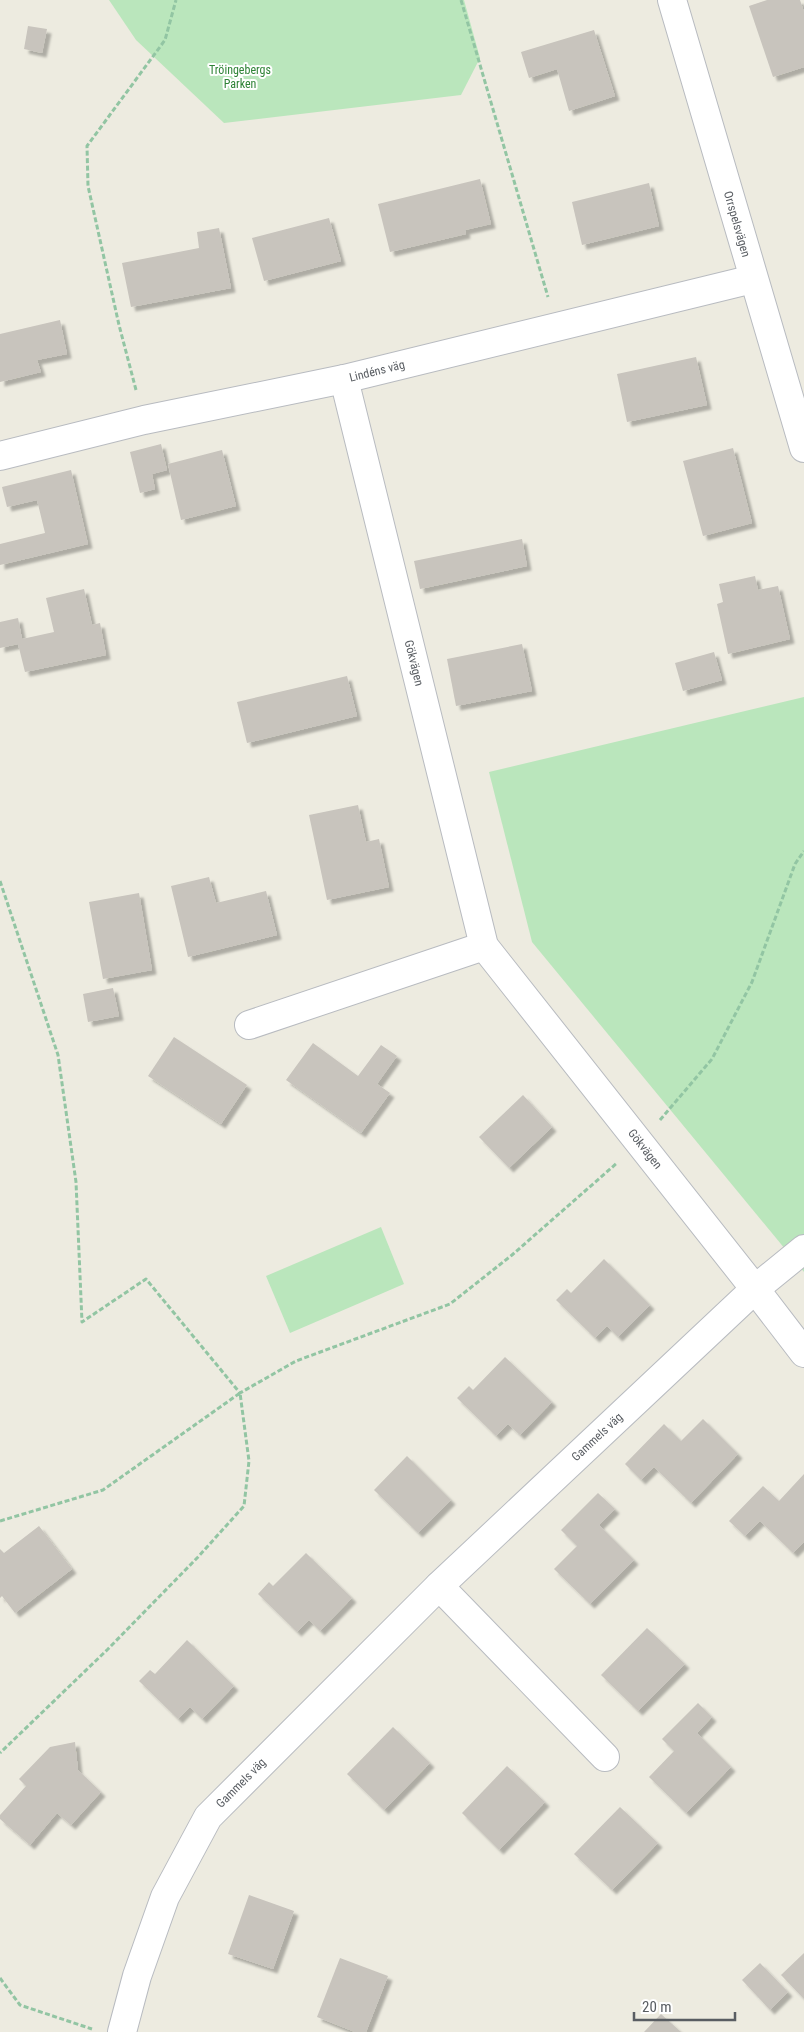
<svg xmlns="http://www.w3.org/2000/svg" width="804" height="2032" viewBox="0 0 804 2032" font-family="'Roboto Condensed',sans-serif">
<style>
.green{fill:#bae6bc}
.building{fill:#c8c4bd;filter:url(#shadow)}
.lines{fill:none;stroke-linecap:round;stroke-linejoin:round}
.minor-casing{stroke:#b8bbc0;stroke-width:30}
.path{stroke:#92c5a3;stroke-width:3;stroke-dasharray:5 2.5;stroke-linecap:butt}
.minor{stroke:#fff;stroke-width:28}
.labels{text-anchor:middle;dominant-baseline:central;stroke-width:4;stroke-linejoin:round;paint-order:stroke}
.park-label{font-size:12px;fill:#2f8336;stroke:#fff}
.street-label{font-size:12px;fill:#595d62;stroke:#fff}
</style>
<defs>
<filter id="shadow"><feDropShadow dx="4.5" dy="4.5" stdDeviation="1" flood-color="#0004"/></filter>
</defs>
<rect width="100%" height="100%" fill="#edebe0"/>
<g class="green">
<path d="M109,0H464L480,58L461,95L224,123L136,40Z"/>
<path d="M804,697V1272L532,942L489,772Z"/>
<path d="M381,1227L404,1284L290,1333L266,1276Z"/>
</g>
<g class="building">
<path d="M767,0H800L804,12V67L773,77L749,6Z"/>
<path d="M28,26L47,29L42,53L24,49Z"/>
<path d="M594,30L615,96L569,111L557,69L529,78L521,52Z"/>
<path d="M480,179L491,224L465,230L466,234L390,252L378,204Z"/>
<path d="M649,183L659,226L582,245L572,202Z"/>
<path d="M329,218L341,261L264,281L252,238Z"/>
<path d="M219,228L231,288L131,307L122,263L199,248L197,232Z"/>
<path d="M60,320L67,354L37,360L41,372L0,382V334Z"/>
<path d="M696,357L707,405L627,422L617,374Z"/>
<path d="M161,444L167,470L152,474L155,489L140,493L130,452Z"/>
<path d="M733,448L752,523L703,536L683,461Z"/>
<path d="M222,450L236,506L181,520L168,464Z"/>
<path d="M71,470L88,544L0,565V544L45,533L37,500L7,507L2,487Z"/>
<path d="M522,539L527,566L420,589L414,561Z"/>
<path d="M755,576L758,590L778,586L790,639L728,654L717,604L723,602L719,584Z"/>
<path d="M84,589L92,625L100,623L106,655L25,672L18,644L0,648V622L18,618L22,639L54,632L46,598Z"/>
<path d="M522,644L532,691L456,706L447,659Z"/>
<path d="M714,652L722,680L683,691L675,663Z"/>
<path d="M347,676L357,716L247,743L237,702Z"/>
<path d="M358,805L366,842L379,839L389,887L327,900L309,815Z"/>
<path d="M209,877L216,903L266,891L277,935L188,957L171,886Z"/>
<path d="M139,893L152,970L103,979L89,902Z"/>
<path d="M113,988L119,1016L88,1022L83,994Z"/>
<path d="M174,1037L247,1085L221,1124L148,1076Z"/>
<path d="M313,1043L358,1076L381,1045L397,1056L377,1084L390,1093L361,1133L286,1080Z"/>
<path d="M523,1095L552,1127L509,1168L479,1137Z"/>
<path d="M604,1259L650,1305L618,1337L607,1326L595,1338L556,1300L567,1289L571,1293Z"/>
<path d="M505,1357L552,1402L520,1435L508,1424L496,1436L457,1398L469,1386L473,1390Z"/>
<path d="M703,1419L738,1454L691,1503L654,1467L641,1480L625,1464L664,1424L681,1441Z"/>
<path d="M407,1456L451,1500L418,1533L374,1490Z"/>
<path d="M804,1474V1542L793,1553L760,1521L745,1536L729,1521L763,1486L779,1501Z"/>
<path d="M598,1493L615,1509L599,1525L634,1560L590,1604L554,1569L577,1546L561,1530Z"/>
<path d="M39,1526L72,1569L15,1613L2,1596L0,1598V1549L4,1553Z"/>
<path d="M306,1553L352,1598L320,1631L309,1620L297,1632L258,1594L269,1582L273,1586Z"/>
<path d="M647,1628L685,1664L638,1711L601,1675Z"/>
<path d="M187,1640L234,1686L202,1719L190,1707L178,1719L139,1681L150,1670L155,1674Z"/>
<path d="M698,1703L712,1717L697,1733L731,1767L686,1813L649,1777L674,1751L662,1739Z"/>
<path d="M393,1727L430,1763L384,1810L347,1774Z"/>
<path d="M75,1742L78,1770L101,1792L71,1825L57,1813L30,1845L0,1819V1815L26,1786L19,1779L50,1747Z"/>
<path d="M507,1766L545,1802L499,1850L462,1813Z"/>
<path d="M620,1807L658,1843L612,1890L574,1854Z"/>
<path d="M249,1895L294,1911L273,1969L228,1954Z"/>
<path d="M804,1953V1999L781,1975Z"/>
<path d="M340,1958L388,1976L366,2032H355L317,2017Z"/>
<path d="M760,1963L788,1992L770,2010L742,1980Z"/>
<path d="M661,2014L681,2032H644Z"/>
</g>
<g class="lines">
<defs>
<g id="minor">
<path d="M672,0L804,448"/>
<path d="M344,379L484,946L755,1289L804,1353"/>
<path d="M0,456L144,420L344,379L753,279"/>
<path d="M249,1025L484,946"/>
<path d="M439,1586L605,1757"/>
<path d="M122,2032L137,1976L165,1897L208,1817L439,1586L755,1289L804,1249"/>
</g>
</defs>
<use href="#minor" class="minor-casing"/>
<g class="path">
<path d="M461,0L548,297"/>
<path d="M136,390L119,325L88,186L87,146L165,40L176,0"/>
<path d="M0,881L58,1055L76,1182L82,1322L146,1279L240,1393L296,1361L450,1304L512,1255L617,1163"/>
<path d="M660,1120L712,1059L752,982L795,864L804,851"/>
<path d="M0,1521L103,1490L240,1393L249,1461L244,1506L198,1557L108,1649L0,1753"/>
<path d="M0,1978L20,2005L92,2029"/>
</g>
<use href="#minor" class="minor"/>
</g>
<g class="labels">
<g class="park-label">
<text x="240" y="70">Tröingebergs<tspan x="240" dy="14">Parken</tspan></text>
</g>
<g class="street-label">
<text transform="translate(737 224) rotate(74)">Orrspelsvägen</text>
<text transform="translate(377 371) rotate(-14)">Lindéns väg</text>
<text transform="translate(414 663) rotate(76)">Gökvägen</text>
<text transform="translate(645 1149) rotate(52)">Gökvägen</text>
<text transform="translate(597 1437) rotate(-43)">Gammels väg</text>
<text transform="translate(241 1783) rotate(-45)">Gammels väg</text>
</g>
</g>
<path d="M634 2012v8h101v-8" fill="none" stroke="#595d62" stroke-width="2.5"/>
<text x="642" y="2012" font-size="15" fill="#595d62" stroke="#ffffff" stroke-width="4" paint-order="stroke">20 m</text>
</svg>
